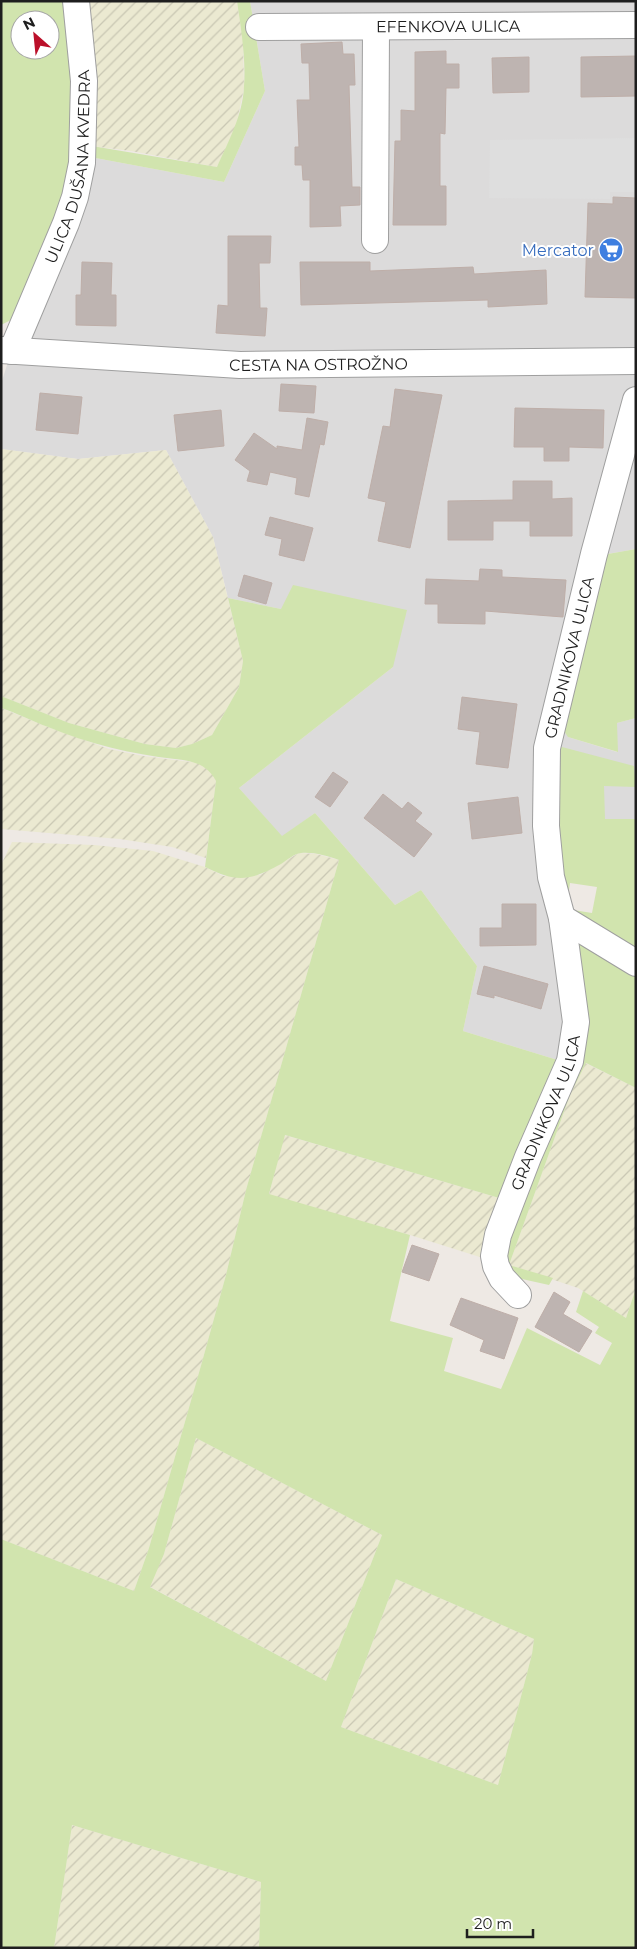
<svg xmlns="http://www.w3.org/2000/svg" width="637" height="1949" viewBox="0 0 637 1949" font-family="Montserrat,sans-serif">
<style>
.residential{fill:#dcdbdb}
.farmland{fill:url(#farmland-furrows)}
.grass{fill:#d1e4ae;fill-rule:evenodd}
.parking{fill:#dedede}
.building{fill:#beb4b1;stroke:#beaea8}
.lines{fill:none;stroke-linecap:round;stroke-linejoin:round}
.minor-casing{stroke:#9f9f9f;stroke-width:28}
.minor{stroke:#fff;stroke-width:26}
.labels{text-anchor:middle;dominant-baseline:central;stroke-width:4;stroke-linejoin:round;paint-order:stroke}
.street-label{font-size:16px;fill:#1e1e1e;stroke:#fff}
.shop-label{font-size:16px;fill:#366cbe;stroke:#fff;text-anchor:end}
</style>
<defs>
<pattern id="farmland-furrows" width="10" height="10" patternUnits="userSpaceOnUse" patternTransform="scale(1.25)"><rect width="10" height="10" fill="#ebe9d1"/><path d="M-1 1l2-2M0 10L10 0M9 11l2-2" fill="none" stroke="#c9c7b3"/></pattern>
</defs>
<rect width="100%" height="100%" fill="#eee9e4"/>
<path class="residential" d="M250,1H636V549L602,555L568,737L617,752V723L636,718V819L605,820L552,828L564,896V1062L463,1031L477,966L421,890L395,905L315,813L282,837L239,788L393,667L281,609L228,598L213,537L166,450L78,459L1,449V384L7,365L15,318L90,157L224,182L265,91Z"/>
<g class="farmland">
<path d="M83,1H237L243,41L244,88L236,126L217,167L131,151L92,146Z"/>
<path d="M1,449L78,459L166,450L213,537L243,661L239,687L212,735L192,744L176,748L145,744L69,723L1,696Z"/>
<path d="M1,708L48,727L109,749L143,756L199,763L211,770L216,781L206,858L172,847L120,839L1,829Z"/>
<path d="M12,842L94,845L153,851L205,867L223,876L260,875L299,853L316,854L339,860L246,1190L226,1275L202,1362L149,1548L134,1591L1,1539V865Z"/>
<path d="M585,1063L636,1088V1288L626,1318L578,1288L509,1265L570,1095Z"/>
<path d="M284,1135L506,1200L486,1259L410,1235L269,1195Z"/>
<path d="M196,1438L382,1535L326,1681L149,1586L164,1554Z"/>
<path d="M396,1579L534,1639L532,1654L498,1785L341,1727Z"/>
<path d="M72,1825L261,1882L259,1948H54Z"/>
</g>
<g class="grass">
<path d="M1,1H71L75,173L15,318L1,325ZM20,20H50V50H20Z"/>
<path d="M237,1H250L265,91L224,182L90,157L92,146L217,167C228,142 243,115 244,86C246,58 241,29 237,1Z"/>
<path d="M636,549V718L617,723L618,752L568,737L560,725L602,555Z"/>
<path d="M293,585L407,610L393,667L239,788L282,836L315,813L395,905L421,890L477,966L463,1031L564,1062L506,1200L285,1135L269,1194L410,1235L390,1321L453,1338L444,1371L501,1389L527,1328L600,1365L612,1343L595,1333L599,1327L576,1312L583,1291L626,1318L636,1288V1948H259L261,1882L72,1825L54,1948H1V1539L134,1591L149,1548L202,1362L226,1275L246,1190L339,860C327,856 314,852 301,853C294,854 287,860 281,864C250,881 237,883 205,867L216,781C207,764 193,761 175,759C131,754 89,744 48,727C32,721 17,713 1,708V696L69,723L145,744L176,748L192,744L212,735L239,687L243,661L228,598L281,609ZM196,1438L382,1535L326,1681L150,1587L164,1554ZM396,1579L534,1639L532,1654L498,1785L341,1727Z"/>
<path d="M562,747L634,766L636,787L604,786L605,819H636V958L567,909L592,913L597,887L570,883L568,897L564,896L552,757Z"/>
<path d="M574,937L636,968V1088L586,1063L570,1095L509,1265L553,1278L549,1285L513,1277L506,1268L508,1217L575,1062Z"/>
</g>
<path class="parking" d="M636,138V192H610V199L489,198L490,140Z"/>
<g class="building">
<path d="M342,42L343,54H354L355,85H349L352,187H360V205L340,206L341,226L310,227V180H303L302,165H295V147H299L297,100H310L309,63H302L301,44Z"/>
<path d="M446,51V64H459V88H446L445,134L440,133V186H446V225H393L395,141H401V110L415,111V52Z"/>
<path d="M636,56V96L581,97V57Z"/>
<path d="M529,57V92L493,93L492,58Z"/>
<path d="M613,197L636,198V298L585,297L588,203L613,204Z"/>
<path d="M228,236H271L270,263H259L260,308H267L265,336L216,333L218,305L228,306Z"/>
<path d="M82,262L112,263L111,295H116V326L76,325V295H81Z"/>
<path d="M300,262H370V271L473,267L474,274L546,270L547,304L488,307V300L301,305Z"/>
<path d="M281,384L316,386L314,413L279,411Z"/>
<path d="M395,389L442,395L410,548L378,541L386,502L368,498L383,426L390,427Z"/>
<path d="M40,393L82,397L78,434L36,430Z"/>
<path d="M515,408L604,410L603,448L569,447V461H544V447H514Z"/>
<path d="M221,410L224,446L178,451L174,415Z"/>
<path d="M307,418L328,422L324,445L320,444L309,497L295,494L297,478L270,472L267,485L247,481L250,471L235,460L254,433L277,449V446L302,450Z"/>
<path d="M513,481H552V499L572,498V536H530V521H493V540H448V501L513,500Z"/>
<path d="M270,517L313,528L304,561L279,555L282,539L265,535Z"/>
<path d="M480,569L502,570V577L566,580L563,617L485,611V624L438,623V604H425L426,579L479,581Z"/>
<path d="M244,575L272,583L266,604L238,596Z"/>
<path d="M462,697L517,704L508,768L476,764L480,732L458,729Z"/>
<path d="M333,772L348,782L330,807L315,797Z"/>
<path d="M383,794L402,809L408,802L422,813L415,821L432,834L414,857L364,818Z"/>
<path d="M518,797L522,833L472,839L468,803Z"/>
<path d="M502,904H536V945L480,946V928H502Z"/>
<path d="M484,966L548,984L541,1009L494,995V998L477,994Z"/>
<path d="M412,1245L439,1254L429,1281L402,1272Z"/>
<path d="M554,1292L570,1302L563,1314L592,1331L579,1352L535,1327Z"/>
<path d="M461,1298L518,1318L504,1359L480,1351L484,1340L450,1325Z"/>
</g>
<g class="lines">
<defs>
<g id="minor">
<path id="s1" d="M259,27L636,25"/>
<path d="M375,240L376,27"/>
<path id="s2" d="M1,350L240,365L636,361"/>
<path id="s3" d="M12,351L66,223L75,197L82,163L84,81L76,1"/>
<path d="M562,918L636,963"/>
<path id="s4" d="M518,1295L502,1278L496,1266L494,1256L498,1235L528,1157L570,1061L576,1022L562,918L551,877L546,826L547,748L594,554L636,400"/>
</g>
</defs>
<use href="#minor" class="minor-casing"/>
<use href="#minor" class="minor"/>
</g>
<defs>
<symbol id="supermarket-disc" viewBox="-11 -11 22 22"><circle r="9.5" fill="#3f7fe0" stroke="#fff"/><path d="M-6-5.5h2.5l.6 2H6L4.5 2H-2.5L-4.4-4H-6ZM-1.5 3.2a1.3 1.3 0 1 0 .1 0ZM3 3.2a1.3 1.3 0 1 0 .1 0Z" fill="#fff"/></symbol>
</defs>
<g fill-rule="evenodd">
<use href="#supermarket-disc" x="597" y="236" width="28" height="28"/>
</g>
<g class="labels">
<g class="street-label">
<text stroke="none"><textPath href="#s1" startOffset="189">EFENKOVA ULICA</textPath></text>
<text stroke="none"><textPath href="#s3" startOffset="195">ULICA DUŠANA KVEDRA</textPath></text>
<text stroke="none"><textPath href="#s2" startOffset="318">CESTA NA OSTROŽNO</textPath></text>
<text stroke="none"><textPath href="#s4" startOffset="666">GRADNIKOVA ULICA</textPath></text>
<text stroke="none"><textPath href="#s4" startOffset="200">GRADNIKOVA ULICA</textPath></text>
</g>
<g class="shop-label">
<text x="594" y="250">Mercator</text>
</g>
</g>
<rect width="637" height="1949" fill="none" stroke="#1e1e1e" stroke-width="5"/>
<g transform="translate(35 35) rotate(333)"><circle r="24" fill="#ffffff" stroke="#a5a5a5"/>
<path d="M0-4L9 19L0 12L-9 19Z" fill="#bb102a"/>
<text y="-8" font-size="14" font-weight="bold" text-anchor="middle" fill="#1e1e1e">N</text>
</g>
<path d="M467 1929v8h66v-8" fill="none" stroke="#1e1e1e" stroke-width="2.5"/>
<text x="474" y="1929" font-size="15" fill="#1e1e1e" stroke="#ffffff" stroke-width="4" paint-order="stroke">20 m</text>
</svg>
